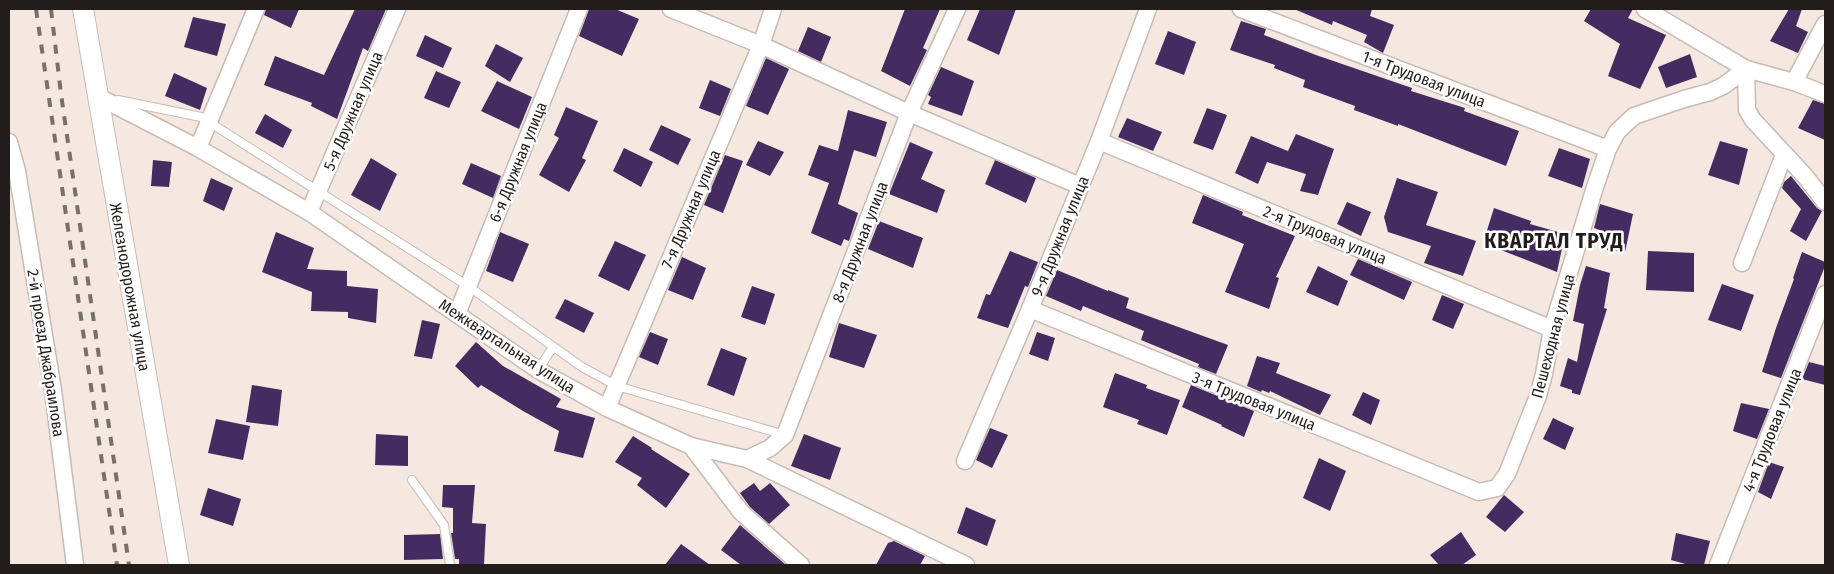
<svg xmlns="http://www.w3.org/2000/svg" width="1834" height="574" viewBox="0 0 1834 574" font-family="'Fira Sans Condensed',sans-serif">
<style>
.building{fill:#452c60}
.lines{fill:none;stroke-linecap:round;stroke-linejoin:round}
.service-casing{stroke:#c7bbb3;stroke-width:10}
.minor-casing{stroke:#c7bbb3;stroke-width:19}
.tertiary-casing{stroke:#c7bbb3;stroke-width:22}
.service{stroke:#fff;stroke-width:8}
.minor{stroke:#fff;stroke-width:16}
.tertiary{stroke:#fff;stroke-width:20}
.rail{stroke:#78706c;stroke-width:4;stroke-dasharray:9 9;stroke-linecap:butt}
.labels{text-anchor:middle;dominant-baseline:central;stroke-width:5;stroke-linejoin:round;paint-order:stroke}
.street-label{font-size:16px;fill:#221d1b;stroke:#fff}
.district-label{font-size:21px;font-weight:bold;letter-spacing:1px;fill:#221d1b;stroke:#fff}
</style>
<rect width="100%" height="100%" fill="#f5e8e1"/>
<g class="building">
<path d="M266,9H299L291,28L264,15Z"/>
<path d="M355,9H386L368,51L363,48L337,119L311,106L312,103L264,85L275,56L324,75Z"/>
<path d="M589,9H615L639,19L622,56L579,36Z"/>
<path d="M905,9H940L923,48L927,50L910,86L881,71Z"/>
<path d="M980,9H1016L999,55L967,40Z"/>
<path d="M1294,9H1372L1370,16L1394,25L1383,53L1364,42L1367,35L1333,21L1332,25Z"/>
<path d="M1591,9H1633L1628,18L1666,35L1640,89L1608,76L1620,44L1584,21Z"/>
<path d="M1789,9H1802L1796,26L1808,32L1798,53L1770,41Z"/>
<path d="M193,17L226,24L217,56L184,47Z"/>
<path d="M1241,21L1266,29L1264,35L1316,55L1412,88L1411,91L1465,108L1464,111L1519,131L1506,166L1398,124V126L1354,110L1355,106L1303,87L1305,80L1274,68L1275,65L1230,50Z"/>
<path d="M808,27L831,37L821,62L798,51Z"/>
<path d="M1168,31L1196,42L1184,75L1155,64Z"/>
<path d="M425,35L452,48L443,68L416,56Z"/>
<path d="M496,44L523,58L510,82L485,66Z"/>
<path d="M1690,54L1697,77L1666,88L1658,67Z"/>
<path d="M766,58L789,69L768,115L746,106Z"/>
<path d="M941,67L974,81L962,116L928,104L931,97L928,95Z"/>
<path d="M436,71L461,82L449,108L424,98Z"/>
<path d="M174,73L207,88L200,110L165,96Z"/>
<path d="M710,80L731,89L720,116L699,108Z"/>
<path d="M497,81L532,97L519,129L481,111Z"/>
<path d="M1813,100L1825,104V140L1798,128Z"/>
<path d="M566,107L598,121L582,158L586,160L569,192L539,175L559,138L554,135Z"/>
<path d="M1207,108L1227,115L1213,150L1193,143Z"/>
<path d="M848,110L887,122L876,157L854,150L838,204L858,213L849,241L844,239L841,246L811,233L829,183L808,175L819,145L838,151Z"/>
<path d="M265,114L292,130L283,148L255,133Z"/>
<path d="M1127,118L1162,132L1153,151L1118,137Z"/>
<path d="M661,125L691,139L678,165L649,150Z"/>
<path d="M1296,134L1334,149L1318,195L1300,191L1306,174L1267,162L1258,184L1235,173L1251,136L1288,151Z"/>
<path d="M758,141L784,152L770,176L746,165Z"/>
<path d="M1720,141L1748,149L1739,185L1708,175Z"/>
<path d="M910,142L933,152L921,179L945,190L937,213L889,194Z"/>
<path d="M624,148L653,162L641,187L613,171Z"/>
<path d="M1559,148L1590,159L1582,188L1548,176Z"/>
<path d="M725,155L743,161L723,213L704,205Z"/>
<path d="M371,158L397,174L380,211L351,195Z"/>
<path d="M153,160L172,162L169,187L151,186Z"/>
<path d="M995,160L1036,178L1026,203L985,184Z"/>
<path d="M471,163L501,176L493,198L462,184Z"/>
<path d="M1791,176L1817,208L1822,211L1806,241L1790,231L1801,209L1782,188L1784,182Z"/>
<path d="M211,178L233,188L224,211L203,201Z"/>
<path d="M1397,178L1438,192L1426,225L1476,241L1463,276L1424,263L1431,246L1388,232L1384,217Z"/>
<path d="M1203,195L1243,212L1242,215L1295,236L1276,277L1279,278L1269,309L1225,292L1244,244L1192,223Z"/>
<path d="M1347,202L1371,212L1361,236L1337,224Z"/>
<path d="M1600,204L1633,214L1625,252L1607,250L1610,234L1594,228Z"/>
<path d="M1494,208L1531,221L1530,224L1565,234L1557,272L1483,243Z"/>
<path d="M879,221L923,238L913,268L868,249Z"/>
<path d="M276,232L314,248L307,269L347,271V286L378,289L376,323L348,318V312L311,311L312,292L262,272Z"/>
<path d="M500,232L529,244L513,282L486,271Z"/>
<path d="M615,241L646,255L629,291L598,276Z"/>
<path d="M1010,251L1038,262L1028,287L1025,286L1008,328L977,318L986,294L990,295Z"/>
<path d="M1648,251L1694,253V292L1646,290Z"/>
<path d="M1802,252L1825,262V266L1781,378L1762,372L1776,328L1794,279L1793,278Z"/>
<path d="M682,257L706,268L693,300L668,290Z"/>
<path d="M1358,259L1412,282L1404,300L1350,275Z"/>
<path d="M1318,266L1348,281L1338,306L1306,292Z"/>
<path d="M1586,266L1610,273L1604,308L1607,309L1580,395L1572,393V390L1560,386L1568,358L1577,362L1584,324L1573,321L1580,285Z"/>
<path d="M1057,270L1108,291V290L1129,298L1126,308L1228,345L1216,374L1198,367L1199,364L1141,340L1144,331L1083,306L1081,311L1046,296Z"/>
<path d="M1722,284L1754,295L1741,331L1708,320Z"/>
<path d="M752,286L775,294L765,325L741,317Z"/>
<path d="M1442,295L1464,304L1453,329L1432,320Z"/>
<path d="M565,299L594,313L584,333L555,318Z"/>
<path d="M422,320L440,324L432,359L414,356Z"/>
<path d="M839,323L877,335L864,368L829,357Z"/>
<path d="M650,332L668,339L658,365L639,357Z"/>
<path d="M1037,332L1055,338L1048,361L1029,354Z"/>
<path d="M476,342L503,366L561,399L556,407L595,418L583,458L554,451L559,431L523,411L481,385L478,388L455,366Z"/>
<path d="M721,348L747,358L734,396L707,385Z"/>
<path d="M1257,356L1280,363L1276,373L1331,395L1320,415L1270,391L1269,393L1262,390L1261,392L1247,386Z"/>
<path d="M1809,362L1825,366V385L1802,379Z"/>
<path d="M1115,373L1147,385L1146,388L1180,400L1167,435L1137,424L1139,420L1103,407Z"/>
<path d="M252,385L282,390L278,426L246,422Z"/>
<path d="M1191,385L1254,411L1244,437L1221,426L1222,425L1182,407Z"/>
<path d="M1363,392L1380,400L1371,425L1352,415Z"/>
<path d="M1741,403L1769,409L1757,439L1733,431Z"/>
<path d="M1553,418L1574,428L1565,450L1543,439Z"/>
<path d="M216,419L250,426L243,460L208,453Z"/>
<path d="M990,428L1008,435L992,468L976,460Z"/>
<path d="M376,434L408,436V466L375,465Z"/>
<path d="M804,434L841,448L830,480L791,466Z"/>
<path d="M633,436L652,448L651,449L690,474L666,508L637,485L642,478L615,462Z"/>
<path d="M1319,458L1346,471L1330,511L1303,498Z"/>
<path d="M1769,462L1784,467L1771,499L1758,492Z"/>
<path d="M754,483L760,491L770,483L790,505L769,524L750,507L740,493Z"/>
<path d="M443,485H475L472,523L486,524L484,565H459V559H455L451,533H453V508L442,507Z"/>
<path d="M208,488L241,499L233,526L200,515Z"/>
<path d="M1504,495L1524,512L1505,532L1486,517Z"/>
<path d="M966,507L996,520L987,546L957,533Z"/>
<path d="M740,525L786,565H741L721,550Z"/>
<path d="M1461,532L1476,555L1462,565H1439L1430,555Z"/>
<path d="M1676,533L1710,541L1704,565H1689L1671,560Z"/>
<path d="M440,534L443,559L404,560V535Z"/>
<path d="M894,541L925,556L920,565H876L888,543Z"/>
<path d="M681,544L710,565H665Z"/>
</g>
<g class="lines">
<defs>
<g id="service">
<path d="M118,100L201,117L468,286L582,367L617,386L785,435"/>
<path d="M538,370L553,347"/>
<path d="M412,480L444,525L450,565"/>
</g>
<g id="minor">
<path d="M671,9L761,45L909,113L1080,186"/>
<path d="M1241,9L1608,149"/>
<path d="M1645,9L1746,69L1794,82L1825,94"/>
<path d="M1746,69L1747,110L1753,120L1805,176L1825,202"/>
<path d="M1794,82L1825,24"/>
<path d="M97,96L198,148L309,212L538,370L607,408L691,446L747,459L966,565"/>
<path d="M1099,141L1552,329"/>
<path d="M9,142L17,171L53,390L75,565"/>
<path d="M198,148L256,9"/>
<path d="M309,212L397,9"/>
<path d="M1742,263L1784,155"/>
<path d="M1030,309L1479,492L1497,488L1507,474L1538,396L1544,374L1552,329L1595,187L1608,149L1617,132L1634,116L1684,99L1710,92L1723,86L1746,69"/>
<path d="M457,314L579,9"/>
<path d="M607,408L761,45L773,9"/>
<path d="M691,446L741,512L801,565"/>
<path d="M747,459L770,448L785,435L909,113L957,9"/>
<path d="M965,461L1030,309L1099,141L1148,9"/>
<path d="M1718,565L1825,294"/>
</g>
<path id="tertiary" d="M83,9L179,565"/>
</defs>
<use href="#service" class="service-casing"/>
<use href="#minor" class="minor-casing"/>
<use href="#tertiary" class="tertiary-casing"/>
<use href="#service" class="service"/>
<use href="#minor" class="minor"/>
<use href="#tertiary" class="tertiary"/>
<g class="rail">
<path d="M36,9L117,565"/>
<path d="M51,9L61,94L129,565"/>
</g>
</g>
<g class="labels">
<g class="street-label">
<text transform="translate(1424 79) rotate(21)">1-я Трудовая улица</text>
<text transform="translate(353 111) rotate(-67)">5-я Дружная улица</text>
<text transform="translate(518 162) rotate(-68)">6-я Дружная улица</text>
<text transform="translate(691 209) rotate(-67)">7-я Дружная улица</text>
<text transform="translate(1325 235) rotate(22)">2-я Трудовая улица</text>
<text transform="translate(1060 236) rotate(-68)">9-я Дружная улица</text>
<text transform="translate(860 242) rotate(-69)">8-я Дружная улица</text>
<text transform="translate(130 287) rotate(80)">Железнодорожная улица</text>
<text transform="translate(1553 336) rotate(-75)">Пешеходная улица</text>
<text transform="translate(507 346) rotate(33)">Межквартальная улица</text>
<text transform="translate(46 353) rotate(81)">2-й проезд Джабраилова</text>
<text transform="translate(1254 401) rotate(22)">3-я Трудовая улица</text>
<text transform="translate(1772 430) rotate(-68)">4-я Трудовая улица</text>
</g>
<g class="district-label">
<text x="1554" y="241">КВАРТАЛ ТРУД</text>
</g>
</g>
<rect width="1834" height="574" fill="none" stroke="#221d1b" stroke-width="20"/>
</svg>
